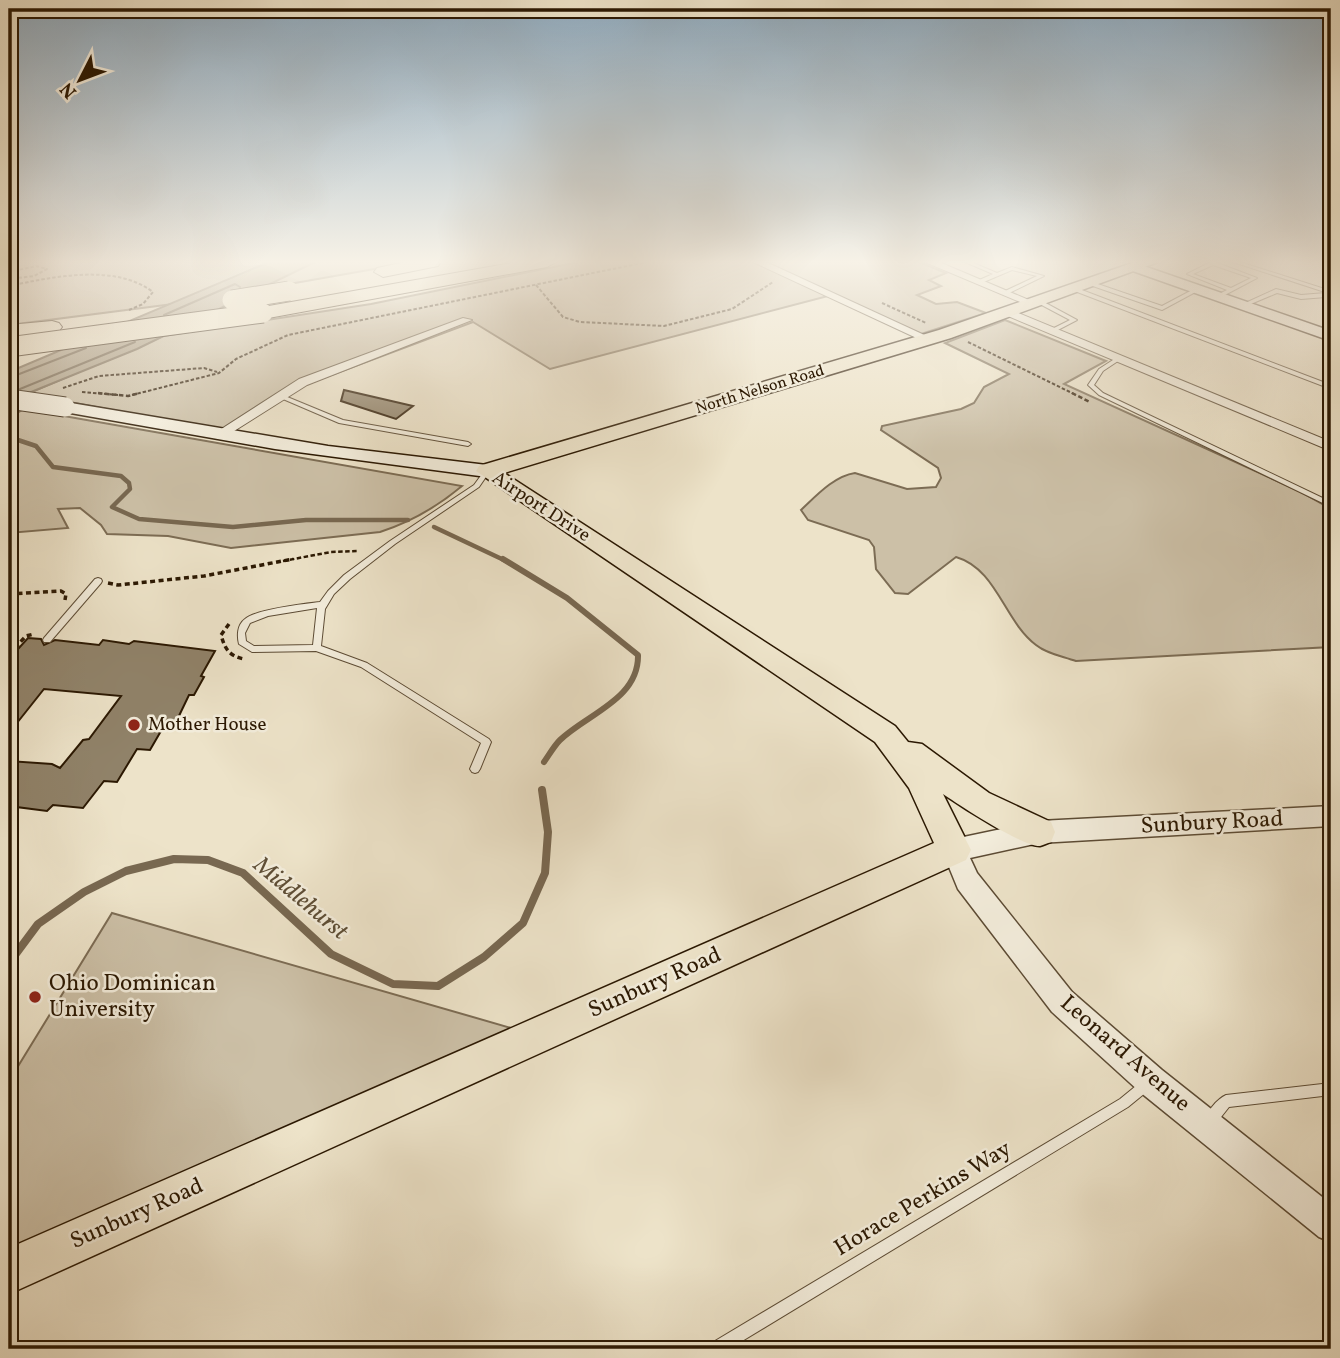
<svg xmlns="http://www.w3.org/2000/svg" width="1340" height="1358" viewBox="0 0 1340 1358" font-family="Vollkorn,serif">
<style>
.green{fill:#ccc0a7;stroke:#7c6c54;stroke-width:2}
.water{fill:#ab9e85;stroke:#786851;stroke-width:2}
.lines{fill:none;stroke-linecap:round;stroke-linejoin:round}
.shore{stroke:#6b5b44;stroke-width:2}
.stream-far2{stroke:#786851;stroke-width:4.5}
.stream-far1{stroke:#786851;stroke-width:6}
.stream{stroke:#786851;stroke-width:8}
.building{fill:#908269;stroke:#2b1802;stroke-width:2}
.service-casing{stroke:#5c4b34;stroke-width:2}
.minor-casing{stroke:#5c4b34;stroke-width:2}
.tertiary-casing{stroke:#5c4b34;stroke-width:3}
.secondary-casing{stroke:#2b1802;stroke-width:3}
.primary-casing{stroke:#2b1802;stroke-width:3}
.motorway-casing{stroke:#2b1802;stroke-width:2}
.path-far2{stroke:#2b1802;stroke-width:2;stroke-dasharray:3.5 2;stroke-linecap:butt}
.path-far1{stroke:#2b1802;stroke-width:2.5;stroke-dasharray:4.5 2.5;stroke-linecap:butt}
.path{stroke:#2b1802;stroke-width:3.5;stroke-dasharray:5 3.5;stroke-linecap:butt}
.service{fill:#f3eddc;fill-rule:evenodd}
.minor{fill:#f3eddc;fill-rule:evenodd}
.tertiary{fill:#f3eddc;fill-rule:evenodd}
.secondary{fill:#f3eddc;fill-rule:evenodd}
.primary{fill:#ede3c9;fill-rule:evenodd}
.motorway{fill:#ede3c9;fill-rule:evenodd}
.secondary-bridge-casing{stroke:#2b1802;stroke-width:21;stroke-linecap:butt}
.motorway-bridge-casing{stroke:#2b1802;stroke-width:21;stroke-linecap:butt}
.secondary-bridge{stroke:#f3eddc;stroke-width:19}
.motorway-bridge{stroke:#ede3c9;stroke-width:19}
.poi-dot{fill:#8f2418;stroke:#f3eddc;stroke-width:2.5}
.labels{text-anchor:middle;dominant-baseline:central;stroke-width:5;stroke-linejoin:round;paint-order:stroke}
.far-street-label{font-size:16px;fill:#2b1802;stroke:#f3eddc}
.street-label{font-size:19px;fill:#2b1802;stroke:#f3eddc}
.poi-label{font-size:19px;fill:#2b1802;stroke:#f3eddc;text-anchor:start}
.near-street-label{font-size:23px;fill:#2b1802;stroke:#f3eddc}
.near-poi-label{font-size:23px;fill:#2b1802;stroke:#f3eddc;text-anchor:start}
.near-water-label{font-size:24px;font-style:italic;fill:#5e4e36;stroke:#f3eddc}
</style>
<rect width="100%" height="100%" fill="#ede3c9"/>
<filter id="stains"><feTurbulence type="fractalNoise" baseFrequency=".00286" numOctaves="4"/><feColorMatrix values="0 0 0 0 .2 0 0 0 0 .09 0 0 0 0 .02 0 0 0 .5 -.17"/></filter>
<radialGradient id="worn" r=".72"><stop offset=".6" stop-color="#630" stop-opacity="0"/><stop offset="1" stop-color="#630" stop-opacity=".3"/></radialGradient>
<g class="green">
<path d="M9,262H269L173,304L9,325Z"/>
<path d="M290,262H414L255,290Z"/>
<path d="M578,262H755L828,296L550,369L473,322L302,386L229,432L27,394L163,336L371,304Z"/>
<path d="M763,262H919L946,273L929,280L941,286L917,295L936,304L957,302L986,313L921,334Z"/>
<path d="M1005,320L1106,361L1064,384L1299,491L1331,509V647L1076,661C1062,656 1047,654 1036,645C1004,621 997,569 956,557L908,594L895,593L876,569L874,547L869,540L808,520L801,510C816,496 834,476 855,473L907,489L936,487L941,478L938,468L881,430L882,426L961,409L974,403L984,387L1009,374L945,343Z"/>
<path d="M24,409L462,486C437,507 411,522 380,532L231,548L168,536L107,534L101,525L80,508L58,509L68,528L9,533V418Z"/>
<path d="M112,913L518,1030L9,1253V1081Z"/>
</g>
<path class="water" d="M269,262H315L137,349L9,401V372Z"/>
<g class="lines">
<g class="shore">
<path d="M164,315L235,284L240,287"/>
<path d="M9,378L86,348"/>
<path d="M20,389L135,342"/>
</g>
<g class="stream-far2">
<path d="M9,437L36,446L53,467L121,476L129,483L130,489L112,507L139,519L233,527L306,520H408"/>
<path d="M434,527L506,561"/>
</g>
<path class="stream-far1" d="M503,559L567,598L638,655C639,699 587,714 560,740C554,746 549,755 544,762"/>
<path class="stream" d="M9,963L38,924L84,892L126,871L174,859L208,860L243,873L331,954L393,984L438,986L484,957L523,923L545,873L548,832L542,790"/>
</g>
<g class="building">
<path d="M344,390L413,406L396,419L341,401Z"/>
<path d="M28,638L41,639L44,645L55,640L99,645L103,640L129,644L134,641L215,651L201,676L204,677L194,695H189L177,720L161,731L150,750L137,749L117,782L104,781L83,808L53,805L47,811L9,806V761L52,764L60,768L83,740L89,739L121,696L44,689L9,733V659Z"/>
</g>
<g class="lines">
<defs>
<g id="service">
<path d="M965,262H971L997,273L1012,267L1044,276L1005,295L1002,293L1003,292L1037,276L1012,270L979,284L976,282L977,281L993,274Z"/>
<path d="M1211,262H1215L1257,278L1221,297H1217V295L1227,290L1187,274ZM1213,265L1251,278L1231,288L1193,274Z"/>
<path d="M1233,262H1240L1331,291V294Z"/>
<path d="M1089,281L1162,306L1196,288L1201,289L1162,310L1087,284L1086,283Z"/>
<path d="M1074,287L1331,385V389L1072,290L1071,289Z"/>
<path d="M1276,289L1301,295L1326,293L1329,295L1326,297L1301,299L1277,293L1246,306L1241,305Z"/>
<path d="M1036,300H1040L1077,320L1054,332H1050V330L1070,320L1036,302Z"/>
<path d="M1116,358L1121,359L1103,371L1094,385L1103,393L1331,502V507L1099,395L1088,385L1099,369Z"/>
<path d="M276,394H280L343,420L468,442L471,444L468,446L339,423L276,396Z"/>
<path d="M487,469L490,471L479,487L395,544L350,579L334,594L325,609L321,646L367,663L489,739L491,742L480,769L478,772L475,773L472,772L470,769L481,743L361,667L316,651L252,652L239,644C237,636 237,625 245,619C257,609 303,604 320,602L328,591L344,575L390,541L474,485L485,470ZM317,608L313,645L254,646L246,641L245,633L250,623L268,616Z"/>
<path d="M98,578L101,579L102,581L101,583L50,642H44L43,640L44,638L95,579Z"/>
<path d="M1146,1079L1150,1081L1152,1085L1150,1089L1128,1107L729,1349H708L710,1344L1120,1099L1142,1081Z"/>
<path d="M1331,1083V1095L1229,1107L1214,1126L1209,1127L1204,1126L1203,1121C1207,1112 1217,1099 1226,1095Z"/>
</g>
<g id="minor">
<path d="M753,262H766L933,339L923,341Z"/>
<path d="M925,262H939L1036,303L1027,305Z"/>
<path d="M1003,310H1011L1331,442V451L1003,314Z"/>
<path d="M463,318L472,320L307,385L223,438L218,439L212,435L299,379Z"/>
</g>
<path id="tertiary" d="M1331,806V826L1039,843L970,858L977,873L1072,992L1162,1070L1331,1204V1242L1319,1237L1140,1092L1052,1012L958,889L942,850L945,842L954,839L1039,821Z"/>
<g id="secondary">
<path d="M1135,263L1331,331V341L1130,270L1128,267Z"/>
<path d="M65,402L328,446L487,465L497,471L487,477L275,449L59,411L56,407Z"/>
</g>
<path id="primary" d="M1135,262H1158L951,338L504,473L895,726L908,742L922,744L989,793L1051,822L1055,832L1051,842C1047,843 1044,845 1040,846C1023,847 959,805 943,794L971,850L966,860L9,1294V1248L934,843L909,788L875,742L476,471L479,466L939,330Z"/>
<g id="motorway">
<path d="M406,262H441L438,266L383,277L374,272L377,268Z"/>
<path d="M517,262H556L547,267L263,319L253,313L263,307Z"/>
<path d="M52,321L59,323L62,327L59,331L9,337V325Z"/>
</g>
</defs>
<use href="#service" class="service-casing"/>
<use href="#minor" class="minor-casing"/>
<use href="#tertiary" class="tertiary-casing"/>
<use href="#secondary" class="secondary-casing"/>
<use href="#primary" class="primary-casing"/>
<use href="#motorway" class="motorway-casing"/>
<g class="path-far2">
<path d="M9,272L36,266L47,269L34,276L9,279"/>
<path d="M536,285L563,317L580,322L664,326L732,309L773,282"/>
<path d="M9,286C52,277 115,263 153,292L143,304L129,310"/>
<path d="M882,303L926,323"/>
<path d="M968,342L1076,395"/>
<path d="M63,388L99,376L204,368L217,372"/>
<path d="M82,392L118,395"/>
<path d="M132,395L219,373L236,359L288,335L647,262"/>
</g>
<g class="path-far1">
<path d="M98,393L128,396L140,393"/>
<path d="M1072,393L1090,402"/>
<path d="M283,561L331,552L359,551"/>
</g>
<g class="path">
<path d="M108,583L118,585L204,576L293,559"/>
<path d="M9,594L61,591L66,594L65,600"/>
<path d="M229,624L221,635C225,649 229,656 244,659"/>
<path d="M9,654L26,636L34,634"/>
</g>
<use href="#service" class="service"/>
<use href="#minor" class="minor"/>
<use href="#tertiary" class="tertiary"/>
<use href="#secondary" class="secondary"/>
<use href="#primary" class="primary"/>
<use href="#motorway" class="motorway"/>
<defs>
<path id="secondary-bridge" d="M9,399L65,407"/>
<g id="motorway-bridge">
<path d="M232,300L289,291"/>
<path d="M9,347L263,313"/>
</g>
</defs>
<use href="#secondary-bridge" class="secondary-bridge-casing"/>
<use href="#motorway-bridge" class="motorway-bridge-casing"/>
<use href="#secondary-bridge" class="secondary-bridge"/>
<use href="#motorway-bridge" class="motorway-bridge"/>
</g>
<linearGradient id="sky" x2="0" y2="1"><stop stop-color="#8fabc0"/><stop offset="0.58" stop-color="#f7f2e7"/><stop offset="1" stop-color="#f7f2e7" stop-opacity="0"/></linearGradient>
<rect width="1340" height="452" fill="url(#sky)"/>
<g class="poi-dot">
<circle cx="134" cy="725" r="7"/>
<circle cx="35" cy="997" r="7"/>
</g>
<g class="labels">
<g class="far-street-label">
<text transform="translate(760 390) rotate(-17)">North Nelson Road</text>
</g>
<g class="street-label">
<text transform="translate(541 507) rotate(33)">Airport Drive</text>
</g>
<g class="poi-label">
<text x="148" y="725">Mother House</text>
</g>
<g class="near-street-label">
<text transform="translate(1212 823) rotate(-3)">Sunbury Road</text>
<text transform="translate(655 983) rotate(-24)">Sunbury Road</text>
<text transform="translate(1125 1054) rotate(41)">Leonard Avenue</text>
<text transform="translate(923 1199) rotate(-31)">Horace Perkins Way</text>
<text transform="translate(137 1214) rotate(-24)">Sunbury Road</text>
</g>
<g class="near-poi-label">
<text x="49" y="984">Ohio Dominican<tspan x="49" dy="26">University</tspan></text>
</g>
<g class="near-water-label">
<text transform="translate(300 899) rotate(40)">Middlehurst</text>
</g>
</g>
<rect width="1340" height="1358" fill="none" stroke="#ede3c9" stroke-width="35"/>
<rect x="10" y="10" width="1319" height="1337" fill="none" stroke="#2b1802" stroke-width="3.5"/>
<rect x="18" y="18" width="1305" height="1323" fill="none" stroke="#2b1802" stroke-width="2"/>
<g transform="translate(80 80) rotate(228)" stroke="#f3eddc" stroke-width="5" paint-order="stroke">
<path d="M0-5L12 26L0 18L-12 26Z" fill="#2b1802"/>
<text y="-10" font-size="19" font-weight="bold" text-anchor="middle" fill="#2b1802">N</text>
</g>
<rect width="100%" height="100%" filter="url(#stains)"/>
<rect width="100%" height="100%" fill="url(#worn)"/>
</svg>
